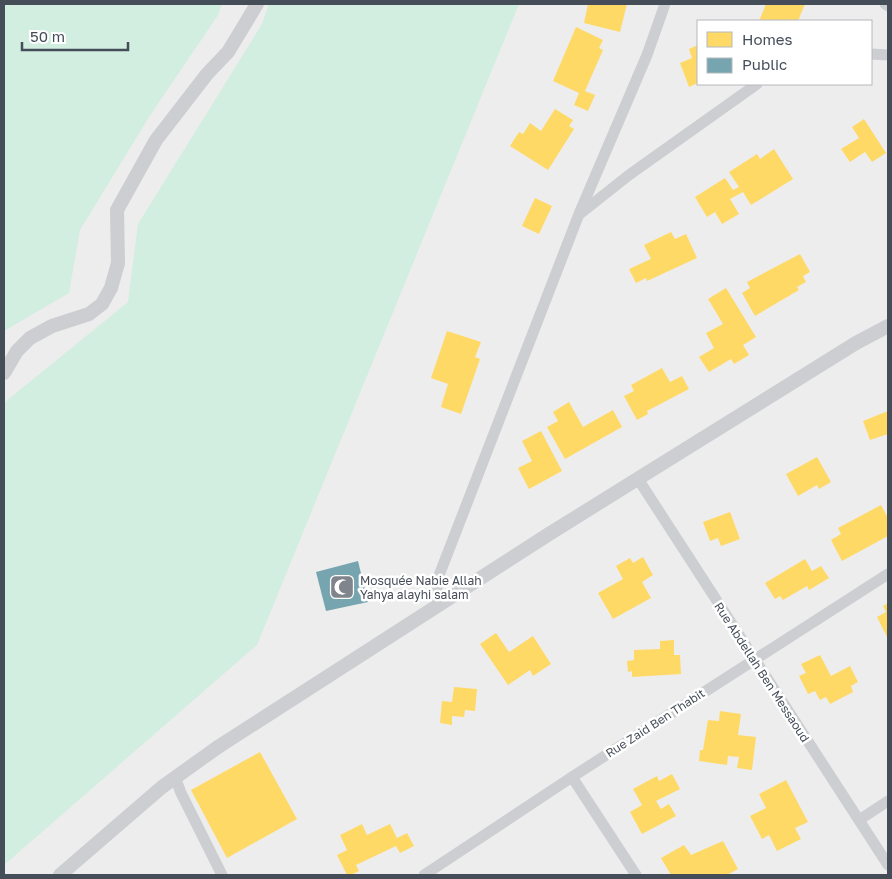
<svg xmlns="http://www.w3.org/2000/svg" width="892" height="879" viewBox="0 0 892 879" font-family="'Golos Text',sans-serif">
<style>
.green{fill:#d1eee0}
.homes{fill:#ffd966}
.public{fill:#76a5af}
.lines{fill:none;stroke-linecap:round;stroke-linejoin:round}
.minor{stroke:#ccced1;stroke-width:11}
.tertiary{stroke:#ccced1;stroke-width:14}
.labels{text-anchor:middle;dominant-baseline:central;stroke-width:5;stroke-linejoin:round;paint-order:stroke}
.poi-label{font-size:12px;fill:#454d59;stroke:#fff;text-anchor:start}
.street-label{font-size:12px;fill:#454d59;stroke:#fff}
</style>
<rect width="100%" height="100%" fill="#eeeded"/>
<g class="green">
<path d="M4,4H222L218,15L149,117L80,230L69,293L4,331Z"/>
<path d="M269,4H519L257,645L4,865L5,402L128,302L138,224L262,24Z"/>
</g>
<g class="homes">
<path d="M588,4H627L620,32L584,23Z"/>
<path d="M766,4H805L798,21H759Z"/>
<path d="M576,27L603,40L599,48L603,50L585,91L595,95L588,111L574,105L579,93L553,81Z"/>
<path d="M698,45V83L689,87L680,63L692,58L689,49Z"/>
<path d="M555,109L573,120L569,126L574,129L548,170L510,146L519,132L523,134L530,123L541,131Z"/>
<path d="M864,119L886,153L872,162L865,152L850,162L841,149L859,138L852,127Z"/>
<path d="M774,149L793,179L751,205L743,192L730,199L739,214L722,224L715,212L707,217L695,197L725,178L733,190L739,187L729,172L757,154L760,159Z"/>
<path d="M535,198L552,206L539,234L522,226Z"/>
<path d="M671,232L675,239L686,234L697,258L647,281L646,278L636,283L629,269L651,259L644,245Z"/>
<path d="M800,254L810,272L803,276L806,282L797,287L799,290L755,316L742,293L750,288L747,282Z"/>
<path d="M726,288L756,337L743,345L749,355L734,364L731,359L709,372L699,357L714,348L706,333L723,324L708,299Z"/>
<path d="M447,331L481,342L475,357L480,359L461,414L441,407L448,384L431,378Z"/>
<path d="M662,368L670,382L682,376L689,389L647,411L648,414L637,420L624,396L634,391L631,385Z"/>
<path d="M569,402L583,427L613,410L622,427L565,459L547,427L558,421L553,412Z"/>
<path d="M888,411V434L870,440L863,421Z"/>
<path d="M541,431L562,471L529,489L518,468L532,461L522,441Z"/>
<path d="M817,457L831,482L819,489L817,485L798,496L786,474Z"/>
<path d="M881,505L888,518V536L842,561L831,540L841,534L838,528Z"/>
<path d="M730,512L740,539L721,546L718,538L710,541L703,522Z"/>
<path d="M643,557L653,575L642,582L651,598L613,619L598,593L623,579L616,566L630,558L633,563Z"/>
<path d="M805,559L812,571L821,566L829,578L809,590L807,586L783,600L780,596L775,599L765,583Z"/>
<path d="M888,603V639L877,617L886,612L883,606Z"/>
<path d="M496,633L509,652L533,636L551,664L533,676L530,670L508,685L480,644Z"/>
<path d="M674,640V655H680L681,674L632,677V671L628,672L627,661L634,660V650L660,649V641Z"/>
<path d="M820,655L831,676L850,666L858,682L851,686L853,692L830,704L826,697L820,700L815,691L808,694L799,676L806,673L801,664Z"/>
<path d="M454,687L477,689L475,711L465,710L464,717L452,716V725L440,723L442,701L452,702Z"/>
<path d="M720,711L741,714L738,735L756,737L752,770L737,768L739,757L728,756L727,765L699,761L700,750H703L708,720L719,721Z"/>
<path d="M260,752L297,819L227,858L191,790Z"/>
<path d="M672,774L680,789L656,801L661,809L669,804L676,816L642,834L630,812L642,805L633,789L657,776L659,781Z"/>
<path d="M786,780L808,822L795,828L801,839L777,851L769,835L762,839L750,816L766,808L759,794Z"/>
<path d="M362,824L367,835L390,824L397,838L407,833L414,846L400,853L396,846L356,865L359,871L351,875H347L337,855L347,850L340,835Z"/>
<path d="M723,841L738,869L727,875H671L661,858L684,845L691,855Z"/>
</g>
<path class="public" d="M358,561L368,602L326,611L316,572Z"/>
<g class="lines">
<g class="minor">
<path d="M885,4L888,6"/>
<path d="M871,54L888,55"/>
<path d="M581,213L629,175L757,84"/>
<path d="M639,478L640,482L888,865"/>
<path d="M440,605L436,595L438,578L579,214L647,55L665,4"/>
<path d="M175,777L181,793L222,875"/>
<path d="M572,777L636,875"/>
<path d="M859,820L888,801"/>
<path d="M424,875L572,777L888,574"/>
</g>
<g class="tertiary">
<path d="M4,373L17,351L30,338L52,326L89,314L102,304L111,288L118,263L117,210L156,140L207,74L228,52L257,4"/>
<path d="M60,875L162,787L218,747L549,534L856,343L888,326"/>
</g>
</g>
<defs>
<symbol id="mosque-square" viewBox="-11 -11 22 22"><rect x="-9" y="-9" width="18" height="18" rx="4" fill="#80858d" stroke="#fff"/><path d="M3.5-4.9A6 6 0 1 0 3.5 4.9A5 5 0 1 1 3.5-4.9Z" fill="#fff"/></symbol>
</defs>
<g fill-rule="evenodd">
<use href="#mosque-square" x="328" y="573" width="28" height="28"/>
</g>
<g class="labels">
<g class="poi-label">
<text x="360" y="580">Mosquée Nabie Allah<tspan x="360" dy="14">Yahya alayhi salam</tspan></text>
</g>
<g class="street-label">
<text transform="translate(762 672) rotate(57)">Rue Abdellah Ben Messaoud</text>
<text transform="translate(655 723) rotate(-33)">Rue Zaid Ben Thabit</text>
</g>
</g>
<rect width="892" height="879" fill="none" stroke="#454d59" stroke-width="10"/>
<rect x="697" y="20" width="175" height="65" fill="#ffffff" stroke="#b5b8bd"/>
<rect x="707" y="32" width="25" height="15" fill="#ffd966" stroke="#b5b8bd"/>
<text x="742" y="45" font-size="15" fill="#454d59">Homes</text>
<rect x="707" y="58" width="25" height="15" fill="#76a5af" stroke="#b5b8bd"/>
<text x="742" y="70" font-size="15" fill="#454d59">Public</text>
<path d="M22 42v8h106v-8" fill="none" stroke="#454d59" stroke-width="2.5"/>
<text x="30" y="42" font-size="15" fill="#454d59" stroke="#ffffff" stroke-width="4" paint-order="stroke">50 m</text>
</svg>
